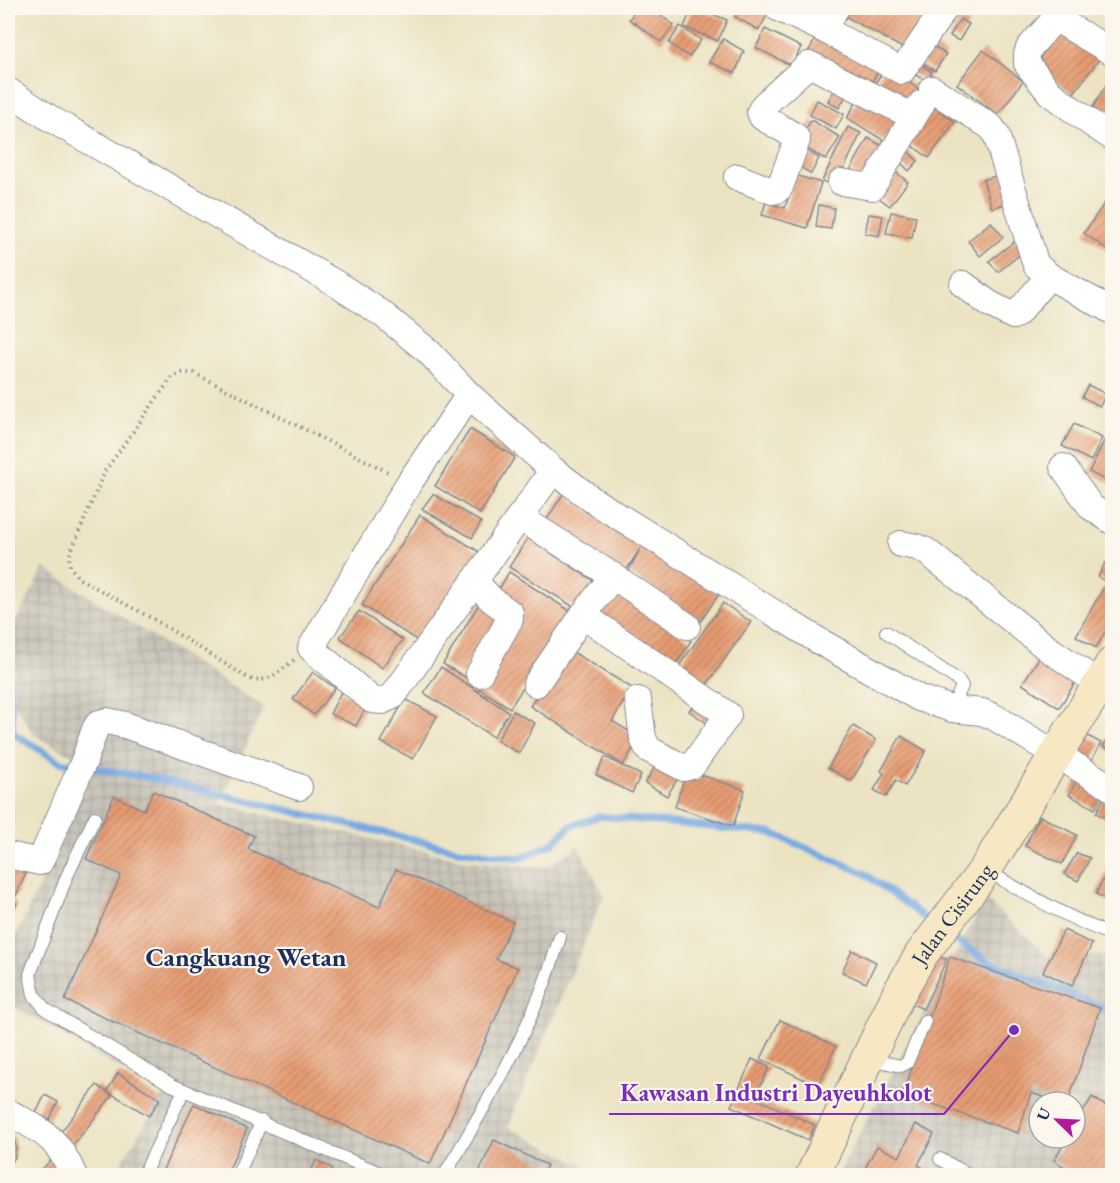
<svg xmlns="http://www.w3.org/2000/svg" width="1120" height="1183" viewBox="0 0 1120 1183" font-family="'EB Garamond',serif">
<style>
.industrial{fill:url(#industrial-grid);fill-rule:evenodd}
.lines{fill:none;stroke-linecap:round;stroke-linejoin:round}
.stream{stroke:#76a9e2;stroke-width:7}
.building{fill:url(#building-hatch)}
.lane-casing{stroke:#838990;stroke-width:14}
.street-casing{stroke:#838990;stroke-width:28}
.secondary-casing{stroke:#838990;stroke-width:35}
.path{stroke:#838990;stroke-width:4;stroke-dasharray:1.5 4.5;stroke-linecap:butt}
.lane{stroke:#fff;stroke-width:12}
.street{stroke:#fff;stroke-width:26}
.secondary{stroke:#f7e8c3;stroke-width:33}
.labels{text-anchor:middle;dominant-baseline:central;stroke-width:4.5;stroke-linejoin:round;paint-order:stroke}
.street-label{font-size:22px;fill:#1b2f5e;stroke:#fbf7ec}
.quarter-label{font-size:26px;font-weight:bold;fill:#1b2f5e;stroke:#fbf7ec}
.leader{fill:none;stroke:#7b2cbf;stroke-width:2}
.callout-dot{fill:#7b2cbf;stroke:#fbf7ec;stroke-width:2}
.callout-label{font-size:24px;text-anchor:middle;font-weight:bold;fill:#7b2cbf;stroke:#fbf7ec;stroke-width:4.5;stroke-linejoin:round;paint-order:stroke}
</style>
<defs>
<pattern id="industrial-grid" width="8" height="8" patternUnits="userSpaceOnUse" patternTransform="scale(1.5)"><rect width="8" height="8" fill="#c8c4b8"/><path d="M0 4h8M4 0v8" fill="none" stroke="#aba9a1"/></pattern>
<pattern id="building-hatch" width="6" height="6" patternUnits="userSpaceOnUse" patternTransform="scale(1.5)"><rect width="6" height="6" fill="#e79b71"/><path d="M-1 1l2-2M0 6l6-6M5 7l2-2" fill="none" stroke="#ba7f60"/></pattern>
</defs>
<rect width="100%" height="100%" fill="#fbf7ec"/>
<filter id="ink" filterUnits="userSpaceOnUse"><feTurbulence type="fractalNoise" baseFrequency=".0167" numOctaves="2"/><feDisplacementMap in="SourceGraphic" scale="12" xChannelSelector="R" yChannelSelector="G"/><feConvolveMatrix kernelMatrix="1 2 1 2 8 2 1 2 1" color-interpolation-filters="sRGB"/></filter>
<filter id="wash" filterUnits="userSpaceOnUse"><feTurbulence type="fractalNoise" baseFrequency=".008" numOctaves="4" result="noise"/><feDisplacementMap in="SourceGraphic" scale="24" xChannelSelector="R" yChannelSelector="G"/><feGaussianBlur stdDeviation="1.35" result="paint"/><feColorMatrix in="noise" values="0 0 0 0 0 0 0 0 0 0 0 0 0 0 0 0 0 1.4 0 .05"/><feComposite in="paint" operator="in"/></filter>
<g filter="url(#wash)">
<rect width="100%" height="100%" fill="#ebe3c2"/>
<g class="industrial">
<path d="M44,568L264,707L219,804L469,861L547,867L578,846L604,895L508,1127L602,1175H114L163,1094L8,1003V953L94,767L34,735L8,692V636Z"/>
<path d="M985,899L1050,958L1112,955V1175L837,1176ZM1039,1102H1075V1138H1039Z"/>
</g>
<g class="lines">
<g class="stream">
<path d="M8,674L13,733L60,762L146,777L458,850L521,858L552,844L570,826L600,816L771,833L864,873L933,924"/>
<path d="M946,934L989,962L1112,1011"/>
</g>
</g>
<g id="blocks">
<g class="building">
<path d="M638,8H650L674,25L661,42L629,19Z"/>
<path d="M692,8H697L727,20L718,41L684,27Z"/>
<path d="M740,8H766L770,10L759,30L735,17Z"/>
<path d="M844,8H928L906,50L841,14Z"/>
<path d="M960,19L969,24L959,41L950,36Z"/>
<path d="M680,26L701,40L689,57L669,43Z"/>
<path d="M1062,28L1100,58L1073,94L1034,64Z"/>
<path d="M765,29L801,47L792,66L756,48Z"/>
<path d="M818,34L879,69L867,91L806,56Z"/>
<path d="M723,39L744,51L735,73L709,62Z"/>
<path d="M929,43L946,54L935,71L918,60Z"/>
<path d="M983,50L1023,81L998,115L957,84Z"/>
<path d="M918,63L932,72L927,81L912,73Z"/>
<path d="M887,66L925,94L911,114L873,86Z"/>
<path d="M1112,75V127L1090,112Z"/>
<path d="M839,82L850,89L839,108L828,101Z"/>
<path d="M861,94L906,120L891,145L847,118Z"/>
<path d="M817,100L844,114L836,129L810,115Z"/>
<path d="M932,105L955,122L929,158L906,141Z"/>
<path d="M811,120L840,137L826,160L798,143Z"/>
<path d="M848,127L861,133L835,187L822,181Z"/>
<path d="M868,138L886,148L868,181L850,171Z"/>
<path d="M903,147L918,161L909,171L894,156Z"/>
<path d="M807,151L819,158L811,174L799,166Z"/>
<path d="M890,168L908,182L890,206L871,192Z"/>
<path d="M1005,173L1014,201L992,208L983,180Z"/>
<path d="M795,175L821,183L807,228L762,215L766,202L785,208Z"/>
<path d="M1112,192V253L1084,233Z"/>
<path d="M819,205L834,208L831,229L816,227Z"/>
<path d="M891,212L916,216L912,238L886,233Z"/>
<path d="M869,214L883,216L879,236L865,233Z"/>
<path d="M991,222L1003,237L980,256L968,241Z"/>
<path d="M1019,238L1027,249L998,272L989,261Z"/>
<path d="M1088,385L1106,394L1100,406L1082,397Z"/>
<path d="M1074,424L1102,438L1091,461L1062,446Z"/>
<path d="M470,429L515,457L480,514L435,486Z"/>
<path d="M1104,441L1112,445V484L1089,472Z"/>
<path d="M433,494L481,522L472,538L422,509Z"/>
<path d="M563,494L719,594L701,621L628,572L640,549L623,575L544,524Z"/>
<path d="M420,515L481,553L421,643L362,605Z"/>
<path d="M528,538L602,586L582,612L509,567Z"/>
<path d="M1105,563L1112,567V585L1098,577Z"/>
<path d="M509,572L578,616L554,639L510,708L478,688L522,619L493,599Z"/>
<path d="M1104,587L1112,590V619L1096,648L1076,636Z"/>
<path d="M614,588L691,641L671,671L594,617Z"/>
<path d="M483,597L508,613L470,680L443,664Z"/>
<path d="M723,603L751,622L702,691L675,672Z"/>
<path d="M359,611L403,640L382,668L340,637Z"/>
<path d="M568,649L632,688L612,721L640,738L623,765L530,706Z"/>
<path d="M1044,650L1080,675L1059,708L1022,684Z"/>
<path d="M441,667L509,712L493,737L424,693Z"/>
<path d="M313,672L335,688L314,715L293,699Z"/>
<path d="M341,692L367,705L356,726L330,714Z"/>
<path d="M698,697L723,713L713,727L689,711Z"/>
<path d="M405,699L437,716L413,759L381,742Z"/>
<path d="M513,711L535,723L519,753L497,741Z"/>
<path d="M853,726L876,740L851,781L828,768Z"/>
<path d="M1112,732V752L1103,746Z"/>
<path d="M1084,734L1101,743L1087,769L1070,760Z"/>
<path d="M901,736L926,751L905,786L896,780L886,797L874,790L884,773L881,771Z"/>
<path d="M605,757L641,775L632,793L596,775Z"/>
<path d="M661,757L683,770L667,796L645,783Z"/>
<path d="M687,770L745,790L733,826L675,807Z"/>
<path d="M1079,777L1105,791L1095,809L1069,795Z"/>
<path d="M1109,789L1112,791V822L1096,813Z"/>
<path d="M153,791L254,836L248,849L379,907L396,869L513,922L496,959L518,968L430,1164L65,1000L121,875L86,859L114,796L144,810Z"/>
<path d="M1040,816L1077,835L1062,864L1025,846Z"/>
<path d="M1077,853L1090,858L1078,881L1064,874Z"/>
<path d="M1112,860V875L1110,881L1112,882V903L1096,894Z"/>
<path d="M8,862L27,871L15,898L8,895Z"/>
<path d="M8,900L17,903L8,926Z"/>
<path d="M1064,930L1092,944L1072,986L1043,972Z"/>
<path d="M852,950L876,962L866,983L842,972Z"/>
<path d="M935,957L947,959L923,1009L912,1004Z"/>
<path d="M950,957L1100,1008L1068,1102H1058L1031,1093L1018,1133L903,1094Z"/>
<path d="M780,1020L836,1046L818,1086L761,1059Z"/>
<path d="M752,1059L769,1067L755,1098L815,1125L808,1140L731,1106Z"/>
<path d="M118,1073L160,1099L149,1116L107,1091Z"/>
<path d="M97,1085L112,1096L71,1148L57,1137Z"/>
<path d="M45,1095L58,1102L49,1120L36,1113Z"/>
<path d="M1092,1097L1112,1110V1176H1078L1054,1160L1067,1138H1075V1125Z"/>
<path d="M194,1104L247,1129L226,1176H160Z"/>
<path d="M916,1124L934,1134L918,1165L937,1176H861L877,1146L899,1157Z"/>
<path d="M8,1128L14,1138L16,1147L15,1157L8,1168Z"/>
<path d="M494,1140L547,1165L542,1176H477Z"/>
<path d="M53,1158L61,1176H35Z"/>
<path d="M316,1160L332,1168L329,1176H309Z"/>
</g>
</g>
</g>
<g filter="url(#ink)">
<use href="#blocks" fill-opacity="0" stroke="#838990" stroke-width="1.5"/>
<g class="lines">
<defs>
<g id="lane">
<path d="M886,632L959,681L962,686L952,709"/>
<path d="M95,817L67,876L30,974L34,995L45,1009L172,1085L387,1176"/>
<path d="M986,870C1027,895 1068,918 1112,935"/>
<path d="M870,1059L901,1066L907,1063L925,1021"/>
<path d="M940,1159L971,1176"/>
<path d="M143,1176L184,1090"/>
<path d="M237,1176L262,1121"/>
<path d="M444,1176C480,1114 519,1051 544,984C550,969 555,952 560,937"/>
</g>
<g id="street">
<path d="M778,8L823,29L902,71L945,8"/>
<path d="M823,29L836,8"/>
<path d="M1112,52L1058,20L1052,22L1029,48L1027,54V64L1050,93L1092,124L1112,137"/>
<path d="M932,89L991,127L996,134L1036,265L1049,276"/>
<path d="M8,91L51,119L335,283L381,313L429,352L469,395L553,470L594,501L819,641L919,698L952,709L982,712L994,717L1112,788"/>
<path d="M737,177L772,191L777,190L780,187L797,140L795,136L762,117L760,112L764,105L808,65H811L912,116"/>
<path d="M841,182L872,187L922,103"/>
<path d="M963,284L988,303L1013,316L1017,314L1049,276L1112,311"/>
<path d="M469,395L409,483L311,648L372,700L382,701L393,696L553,470"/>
<path d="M1063,467L1091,507L1112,521"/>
<path d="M519,517L613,576L583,615L536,684"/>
<path d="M901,544L917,547L926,551L1047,648L1100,684"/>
<path d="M613,576L687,626"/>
<path d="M474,581L492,600L510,613V619L479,674"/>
<path d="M583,615L728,715L692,766L684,768L648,749L643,738L638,700"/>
<path d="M8,855L40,862L84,761L95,729L99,723L107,721L125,725L299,787"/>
<path d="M8,1112C43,1132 57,1136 74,1176"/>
</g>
<g id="secondary">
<path id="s1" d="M812,1176L899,993L921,955L985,870L1112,664"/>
</g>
</defs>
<use href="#lane" class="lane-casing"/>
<use href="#street" class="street-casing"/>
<use href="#secondary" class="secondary-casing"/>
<path class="path" d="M294,660C277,673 269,684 248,678L155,620L78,578L70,566L69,556L105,471L172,377L182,373H194L390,473"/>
<use href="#lane" class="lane"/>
<use href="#street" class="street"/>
<use href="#secondary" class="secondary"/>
</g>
</g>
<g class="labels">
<g class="street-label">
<text stroke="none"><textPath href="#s1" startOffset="298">Jalan Cisirung</textPath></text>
</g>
<g class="quarter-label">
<text x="246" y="957">Cangkuang Wetan</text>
</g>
</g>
<path class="leader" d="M1014 1030L944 1114H609"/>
<circle class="callout-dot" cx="1014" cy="1030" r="6"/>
<g class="callout-label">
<text x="776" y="1101">Kawasan Industri Dayeuhkolot</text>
</g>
<rect width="1120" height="1183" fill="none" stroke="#fbf7ec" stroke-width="30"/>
<g transform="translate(1057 1120) rotate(294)"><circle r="28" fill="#fbf7ec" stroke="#a1a7b3" stroke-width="1.5"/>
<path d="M0-4.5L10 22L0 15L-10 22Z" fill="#b5179e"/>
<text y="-9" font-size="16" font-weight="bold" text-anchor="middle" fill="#1b2f5e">U</text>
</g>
</svg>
